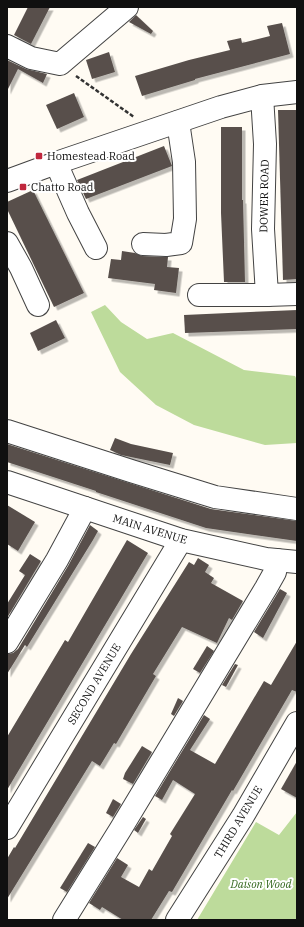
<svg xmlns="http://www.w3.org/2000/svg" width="304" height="927" viewBox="0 0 304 927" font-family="'IBM Plex Serif',serif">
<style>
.forest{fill:#bddb9b}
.building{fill:#58504c;filter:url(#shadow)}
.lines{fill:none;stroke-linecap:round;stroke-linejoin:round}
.minor-casing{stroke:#434343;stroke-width:24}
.path{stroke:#323232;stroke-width:2.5;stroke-dasharray:4 2;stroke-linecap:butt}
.minor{stroke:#fff;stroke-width:22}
.poi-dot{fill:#c0273d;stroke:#fff;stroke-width:1.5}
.labels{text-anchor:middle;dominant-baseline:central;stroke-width:4;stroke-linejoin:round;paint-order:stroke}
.poi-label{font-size:11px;fill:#101010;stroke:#fff;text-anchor:start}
.street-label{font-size:11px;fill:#101010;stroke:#fff}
.park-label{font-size:11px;font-style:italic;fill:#35681f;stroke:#fff}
</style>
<defs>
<filter id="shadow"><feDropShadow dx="3.5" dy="3.5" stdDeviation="0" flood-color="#0004"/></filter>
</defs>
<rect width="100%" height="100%" fill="#fffbf3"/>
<g class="forest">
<path d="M105,305L121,322L147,339L173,333L244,370L295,376L297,380V443L265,445L194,425L156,405L120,372L91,312Z"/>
<path d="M297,812V920H197L256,822L279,835Z"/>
</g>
<g class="building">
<path d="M28,7H50L31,44L14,35Z"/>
<path d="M136,15L153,31L151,34L129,22Z"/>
<path d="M282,23L290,54L195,79V80L142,96L135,76L189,60L230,50L227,41L241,38L242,43L270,36L267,26Z"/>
<path d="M109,52L115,72L92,79L86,60Z"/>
<path d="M7,60L26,69L47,74L43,83L18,69L7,91Z"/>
<path d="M74,93L84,117L57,129L46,105Z"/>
<path d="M278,110H297V279L283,280Z"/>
<path d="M221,127H242V200H243L245,282H224L221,213Z"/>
<path d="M164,146L172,166L86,199L77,180Z"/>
<path d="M33,190L84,293L54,307L7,209V202Z"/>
<path d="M122,251L135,253L142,256L168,257L167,267L179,268L176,293L154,290L155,284L108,278L111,259L121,260Z"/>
<path d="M297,310V329L185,333L184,315Z"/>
<path d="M56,320L65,338L38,351L30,333Z"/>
<path d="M115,438L131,444L173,453L170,465L121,455L110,450Z"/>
<path d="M7,444L211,509L297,521V541L206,528L96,492V491L7,462Z"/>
<path d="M7,505L35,522L18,551L7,544Z"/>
<path d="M90,525L98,531L93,540L27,647L25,645L7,674V654L13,653L18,649L68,566Z"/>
<path d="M127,540L148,553L7,790V737L65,640L68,642Z"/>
<path d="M30,554L41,561L7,618V604L25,575L19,571Z"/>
<path d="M198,558L209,565L205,572L214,578L211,583L243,601L232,620L229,618L217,643L182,627L153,674L156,676L116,744L114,743L100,766L92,761L7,899V859L14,847L15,848L131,654L189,562L194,565Z"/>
<path d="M280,589L287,593L263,638L254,632Z"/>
<path d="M297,641V692L292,690L233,791L232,790L172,892L169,891L151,920H123L102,907L100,910L89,903L117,858L128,865L121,877L139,887L149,869L152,871L172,836L170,834L195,794L173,780L162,800L155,796L204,715L210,719L190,750L215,764L264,681L271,685Z"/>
<path d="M207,646L214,651L200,673L193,669Z"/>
<path d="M235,664L238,665L226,687L222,685Z"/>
<path d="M178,698L183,701L174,716L171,714Z"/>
<path d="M142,746L152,752L133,784L123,779L125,773Z"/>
<path d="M297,761V798L281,789Z"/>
<path d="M113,799L121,804L113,817L106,813Z"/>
<path d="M143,817L146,819L138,833L134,830Z"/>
<path d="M88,843L95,847L67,892L60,888Z"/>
</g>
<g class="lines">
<defs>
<g id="minor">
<path d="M7,46L31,58L60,64L127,7"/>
<path d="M262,96L265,144L263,229L267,295L297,294"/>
<path d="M56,163L78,213L96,248"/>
<path d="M7,181L56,163L221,107L262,96L297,92"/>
<path d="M7,243L21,268L38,305"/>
<path d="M143,244L166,245L181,243L185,219L184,162L178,122"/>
<path d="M199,295H267"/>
<path d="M7,431L131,471L215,497L297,509"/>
<path d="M7,482L181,540L266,559L297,562"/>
<path d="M7,642L57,560L85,508"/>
<path d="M7,828L181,540"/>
<path d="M64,920L120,830L266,588L275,572L277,560"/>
<path d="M177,920L243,816L297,723"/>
</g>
</defs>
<use href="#minor" class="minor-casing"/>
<path class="path" d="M76,76L134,117"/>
<use href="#minor" class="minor"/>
</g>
<g class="poi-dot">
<rect x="35" y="152" width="8" height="8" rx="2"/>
<rect x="19" y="183" width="8" height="8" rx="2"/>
</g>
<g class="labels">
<g class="poi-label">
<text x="47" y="156">Homestead Road</text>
<text x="31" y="187">Chatto Road</text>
</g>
<g class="street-label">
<text transform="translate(264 196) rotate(-89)">DOWER ROAD</text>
<text transform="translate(150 529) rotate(17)">MAIN AVENUE</text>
<text transform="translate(94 684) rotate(-59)">SECOND AVENUE</text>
<text transform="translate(238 822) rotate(-59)">THIRD AVENUE</text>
</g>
<g class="park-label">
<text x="261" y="884">Daison Wood</text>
</g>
</g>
<rect width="304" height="927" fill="none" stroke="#101010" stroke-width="16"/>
</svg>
